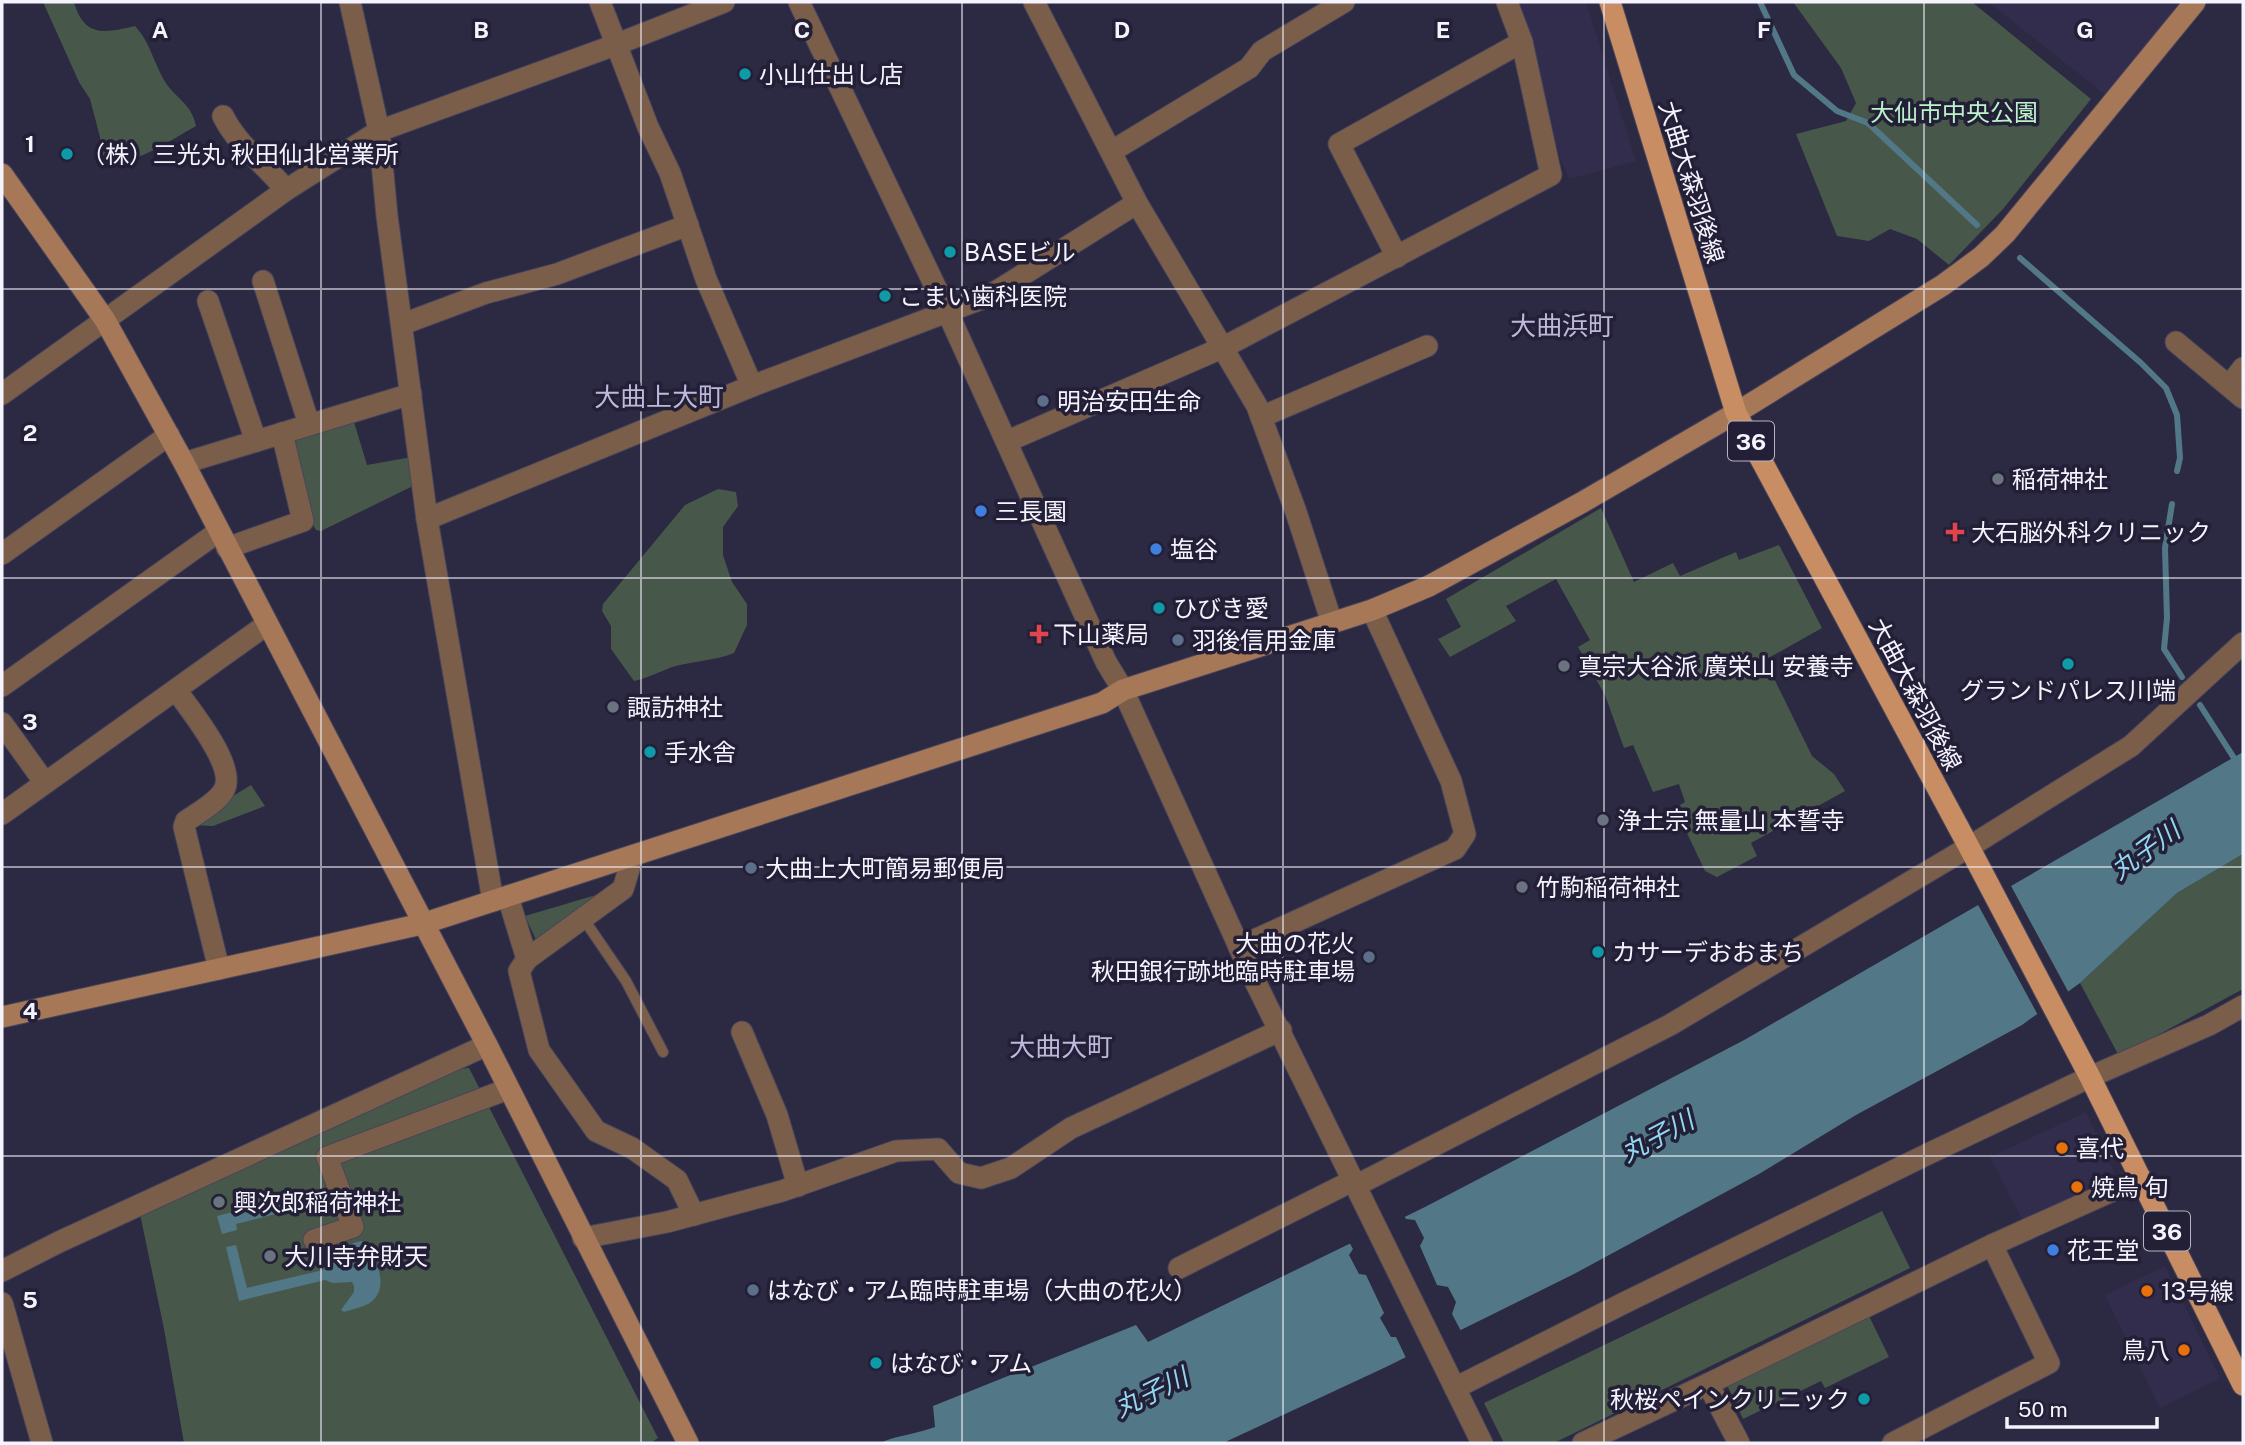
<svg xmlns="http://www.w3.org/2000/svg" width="2245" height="1445" viewBox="0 0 2245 1445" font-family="'Public Sans','Noto Sans JP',sans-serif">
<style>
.built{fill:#322d4d}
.green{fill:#47584b}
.water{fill:#527887}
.pier{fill:#2c2942}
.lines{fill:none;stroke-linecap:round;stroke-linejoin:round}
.stream{stroke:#527887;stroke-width:6}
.lane-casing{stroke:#48455c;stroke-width:12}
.street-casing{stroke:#48455c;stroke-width:23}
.secondary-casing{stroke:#48455c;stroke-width:23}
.primary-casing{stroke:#48455c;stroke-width:23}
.lane{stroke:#7b5e4a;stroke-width:10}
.street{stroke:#7b5e4a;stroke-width:21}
.secondary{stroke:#a67858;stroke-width:21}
.primary{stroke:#c88d63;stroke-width:21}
.grid{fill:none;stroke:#f5f4fe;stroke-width:2;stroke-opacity:0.55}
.culture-dot{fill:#0f9aa8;stroke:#231f37;stroke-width:2.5}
.service-dot{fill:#5c6f8a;stroke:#231f37;stroke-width:2.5}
.worship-dot{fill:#6b7280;stroke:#231f37;stroke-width:2.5}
.shop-dot{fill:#3f7fe0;stroke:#231f37;stroke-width:2.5}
.health-dot{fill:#e0444e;stroke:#231f37;stroke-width:2.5}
.food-dot{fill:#e8710a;stroke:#231f37;stroke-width:2.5}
.labels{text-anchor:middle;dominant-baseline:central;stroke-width:7;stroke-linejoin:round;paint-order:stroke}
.shield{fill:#231f37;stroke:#b6b4c2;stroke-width:2}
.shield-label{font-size:23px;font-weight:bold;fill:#f5f4fe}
.poi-label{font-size:24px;fill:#f5f4fe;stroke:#231f37;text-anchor:start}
.park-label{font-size:24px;fill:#bcf2c9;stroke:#231f37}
.street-label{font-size:24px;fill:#f5f4fe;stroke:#231f37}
.neighbourhood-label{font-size:26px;fill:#bdb9da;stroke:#231f37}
.water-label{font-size:26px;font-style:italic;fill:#92d7f1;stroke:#231f37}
.grid-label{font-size:23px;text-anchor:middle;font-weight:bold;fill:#f5f4fe;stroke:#231f37;stroke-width:7;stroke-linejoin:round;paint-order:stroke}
</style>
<rect width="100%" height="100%" fill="#2c2942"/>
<g class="built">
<path d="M1518,2H1586L1636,161L1569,179L1560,158Z"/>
<path d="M1988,2H2182L2107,96Z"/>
<path d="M2086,1112L2113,1169L2115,1177L2112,1183L2024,1223L1990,1157Z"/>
<path d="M2165,1266L2220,1378L2160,1408L2105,1295Z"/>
</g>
<g class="green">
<path d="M43,2H74C84,38 105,33 135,26C149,40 154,63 164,80C175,99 191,102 196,126C170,140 140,163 110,162L102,154L100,137L90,99L79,82Z"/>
<path d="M1793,2H1972L2091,99L2003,209L1949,265L1917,239L1890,229L1869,241L1837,236L1796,134L1846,121L1856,103L1841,68Z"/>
<path d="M354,422L367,465L412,457L417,484L321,531L316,530L311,521L290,440Z"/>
<path d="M718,489L736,492L738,506L723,527V555L732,582L747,604V625L734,653C714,661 693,661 672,667C659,672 648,678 634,681L611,649V626L602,611L603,604L685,505Z"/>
<path d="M1601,508L1634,582L1673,563L1680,576L1736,552L1739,560L1779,545L1822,628L1765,660L1812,756L1834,774L1845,791L1751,843L1757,856L1717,877L1705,871L1675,808L1685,802L1679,784L1653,792L1633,745L1624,748L1605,695L1578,647L1590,640L1556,579L1506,606L1516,621L1450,657L1438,639L1461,627L1446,599Z"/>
<path d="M251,785L265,806L213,826L194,825L192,821Z"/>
<path d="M2243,854V989L2119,1056L2080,983L2177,893Z"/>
<path d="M606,892L537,942L525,916Z"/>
<path d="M469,1068L658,1438L651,1443H184L164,1329L140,1214L459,1069Z"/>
<path d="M1882,1211L1910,1268L1554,1443H1504L1484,1403Z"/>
<path d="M1869,1316L1889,1357L1825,1388L1821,1381L1743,1419L1727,1385Z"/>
</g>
<g class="water">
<path d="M2243,752V854L2177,893L2080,983L2022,1025L1856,1115L1759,1174L1574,1274L1386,1367L1223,1443H880C898,1435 917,1434 935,1427L933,1406L1136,1325L1148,1342L1425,1207L1746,1039Z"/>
<path d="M288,1198L291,1210L236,1224L237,1230L222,1234L217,1216Z"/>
<path d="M363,1241C375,1257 391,1286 371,1302C365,1307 352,1309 344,1312L341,1310L354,1292V1286L352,1282L333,1283L325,1280L239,1301L226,1247L236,1245L247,1288L323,1270C332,1255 344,1243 363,1241Z"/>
</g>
<g class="pier">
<path d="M2010,884L2070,995L2039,1017L1977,903Z"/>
<path d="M1403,1214L1406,1219L1415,1220L1424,1238L1420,1246L1437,1285L1448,1287L1456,1302L1452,1314L1462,1333L1407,1360L1396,1337H1391L1380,1318L1384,1313L1366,1275L1359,1274L1349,1255L1353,1249L1348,1240Z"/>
</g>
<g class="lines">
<g class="stream">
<path d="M1760,2L1794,75L1837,111L1868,123L1977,225"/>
<path d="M2020,258L2141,363L2166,388L2177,415L2180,458L2177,471"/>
<path d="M2172,504L2165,548L2167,618L2164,649L2182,677"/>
<path d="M2200,705L2243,772"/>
</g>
<defs>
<path id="lane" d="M583,918L626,981L663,1052"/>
<g id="street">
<path d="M350,2L379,131L387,216L427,519L493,901"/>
<path d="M600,2L648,127L670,173L706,279L752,386"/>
<path d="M799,2L947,311L1106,662L1123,690L1250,971L1482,1443"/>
<path d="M1034,2L1137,203L1257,406L1296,512L1332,623"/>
<path d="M223,116C238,146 265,164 286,190"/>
<path d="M1112,151L1249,68L1262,51L1344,2"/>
<path d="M1397,257L1339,144L1522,42"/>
<path d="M263,281L309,424"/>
<path d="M208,301L256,441"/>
<path d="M403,324L486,293L557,274L688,225"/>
<path d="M2176,342L2243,398"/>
<path d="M2229,386L2243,368"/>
<path d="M2,394L286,190L379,131L615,45L724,2"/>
<path d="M1261,417L1427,346"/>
<path d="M1008,441L1224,347L1551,175L1522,42L1507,2"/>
<path d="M184,463L411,394"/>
<path d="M427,519L752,386L989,296L1137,203"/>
<path d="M227,548L303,521L282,433"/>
<path d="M2,554L169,435"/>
<path d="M2,686L218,532"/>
<path d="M176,690C190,710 237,766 224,790C218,802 198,813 186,821L184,827L219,969"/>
<path d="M2,723L45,783"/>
<path d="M2,814L266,625"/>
<path d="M508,897L527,959L623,889L633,856"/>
<path d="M1239,947L1455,849L1465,834L1451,781L1372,610"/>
<path d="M527,959L519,971L539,1050L596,1131L632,1148L677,1180L694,1215"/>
<path d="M742,1032L777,1115L798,1186"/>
<path d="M1357,1185L1670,1025L1969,847L2131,746L2243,643"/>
<path d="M583,1238L667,1222L782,1191L896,1151L938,1149L959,1173L981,1178L1011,1168L1071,1128L1281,1030"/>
<path d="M314,1240L353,1227L327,1157L508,1089"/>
<path d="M1179,1268L1354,1180"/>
<path d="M2,1271L59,1242L487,1045"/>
<path d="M2,1303L42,1443"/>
<path d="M1455,1388L1624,1303L1930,1153L2090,1077L2209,1025L2243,1006"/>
<path d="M1583,1443L1708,1384"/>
<path d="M1739,1443L1708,1384L1992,1245L2141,1178"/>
<path d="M1893,1443L2049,1363L1992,1245"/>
</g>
<g id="secondary">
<path d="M2,174L105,320L184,463L487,1045L688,1443"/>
<path d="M2,1017L422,924L1102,703L1123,690L1372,610L1429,586L1581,503L1736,413L1943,285L1981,257L2005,234L2195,2"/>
</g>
<path id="primary" d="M1610,2L1736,413L1969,847L2090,1077L2243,1385"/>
</defs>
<use href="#lane" class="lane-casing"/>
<use href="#street" class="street-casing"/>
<use href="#secondary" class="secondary-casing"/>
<use href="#primary" class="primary-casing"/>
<use href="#lane" class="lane"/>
<use href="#street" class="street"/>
<use href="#secondary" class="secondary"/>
<use href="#primary" class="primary"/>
</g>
<path class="grid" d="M321,2V1443M641,2V1443M962,2V1443M1283,2V1443M1604,2V1443M1924,2V1443M2,289H2243M2,578H2243M2,867H2243M2,1156H2243"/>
<g class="culture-dot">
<circle cx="745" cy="74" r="7"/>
<circle cx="67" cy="154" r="7"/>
<circle cx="950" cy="252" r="7"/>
<circle cx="885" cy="296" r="7"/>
<circle cx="1159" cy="608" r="7"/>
<circle cx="2068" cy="664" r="7"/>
<circle cx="650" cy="752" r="7"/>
<circle cx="1598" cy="952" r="7"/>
<circle cx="876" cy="1363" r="7"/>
<circle cx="1864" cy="1399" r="7"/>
</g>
<g class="service-dot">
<circle cx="1043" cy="401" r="7"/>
<circle cx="1178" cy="640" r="7"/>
<circle cx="751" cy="868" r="7"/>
<circle cx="1369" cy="957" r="7"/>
<circle cx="753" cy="1290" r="7"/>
</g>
<g class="worship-dot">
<circle cx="1998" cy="479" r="7"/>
<circle cx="1564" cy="666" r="7"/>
<circle cx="613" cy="707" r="7"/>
<circle cx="1603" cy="820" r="7"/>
<circle cx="1522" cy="887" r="7"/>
<circle cx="219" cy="1202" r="7"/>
<circle cx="270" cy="1256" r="7"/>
</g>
<g class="shop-dot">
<circle cx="981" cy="511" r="7"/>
<circle cx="1156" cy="549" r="7"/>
<circle cx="2053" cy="1250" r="7"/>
</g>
<g class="health-dot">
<path d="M1951.5 521.5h7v7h7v7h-7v7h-7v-7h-7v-7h7z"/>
<path d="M1035.5 623.5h7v7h7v7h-7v7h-7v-7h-7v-7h7z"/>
</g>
<g class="food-dot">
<circle cx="2062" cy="1148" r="7"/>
<circle cx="2077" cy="1187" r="7"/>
<circle cx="2147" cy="1291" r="7"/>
<circle cx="2184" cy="1350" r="7"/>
</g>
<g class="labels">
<g class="shield">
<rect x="1728" y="421.5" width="46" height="39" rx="5"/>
<rect x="2144" y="1211.5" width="46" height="39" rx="5"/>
</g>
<g class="shield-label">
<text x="1751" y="441">36</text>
<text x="2167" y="1231">36</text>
</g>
<g class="poi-label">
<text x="759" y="74">小山仕出し店</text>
<text x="81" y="154">（株）三光丸 秋田仙北営業所</text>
<text x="964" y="252">BASEビル</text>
<text x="899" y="296">こまい歯科医院</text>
<text x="1057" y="401">明治安田生命</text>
<text x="2012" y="479">稲荷神社</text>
<text x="995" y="511">三長園</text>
<text x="1971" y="532">大石脳外科クリニック</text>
<text x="1170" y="549">塩谷</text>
<text x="1173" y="608">ひびき愛</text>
<text x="1053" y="634">下山薬局</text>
<text x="1192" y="640">羽後信用金庫</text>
<text x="1578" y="666">真宗大谷派 廣栄山 安養寺</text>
<text x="2068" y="690" text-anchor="middle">グランドパレス川端</text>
<text x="627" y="707">諏訪神社</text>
<text x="664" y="752">手水舎</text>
<text x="1617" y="820">浄土宗 無量山 本誓寺</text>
<text x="765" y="868">大曲上大町簡易郵便局</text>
<text x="1536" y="887">竹駒稲荷神社</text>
<text x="1355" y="943" text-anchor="end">大曲の花火<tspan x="1355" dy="28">秋田銀行跡地臨時駐車場</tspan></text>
<text x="1612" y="952">カサーデおおまち</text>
<text x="2076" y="1148">喜代</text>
<text x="2091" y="1187">焼鳥 旬</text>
<text x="233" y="1202">興次郎稲荷神社</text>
<text x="2067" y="1250">花王堂</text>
<text x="284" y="1256">大川寺弁財天</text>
<text x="767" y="1290">はなび・アム臨時駐車場（大曲の花火）</text>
<text x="2161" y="1291">13号線</text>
<text x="2170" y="1350" text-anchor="end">鳥八</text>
<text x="890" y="1363">はなび・アム</text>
<text x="1850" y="1399" text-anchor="end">秋桜ペインクリニック</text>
</g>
<g class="park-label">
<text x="1954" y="112">大仙市中央公園</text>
</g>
<g class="street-label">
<text transform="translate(1692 182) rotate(73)">大曲大森羽後線</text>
<text transform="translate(1916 694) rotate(62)">大曲大森羽後線</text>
</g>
<g class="neighbourhood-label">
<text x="1562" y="325">大曲浜町</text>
<text x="659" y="396">大曲上大町</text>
<text x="1061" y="1046">大曲大町</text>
</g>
<g class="water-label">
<text transform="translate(2145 850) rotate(-36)">丸子川</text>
<text transform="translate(1657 1136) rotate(-28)">丸子川</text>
<text transform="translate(1151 1392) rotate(-26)">丸子川</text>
</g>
</g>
<g class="grid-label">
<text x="160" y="38">A</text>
<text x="481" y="38">B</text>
<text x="802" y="38">C</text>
<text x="1122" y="38">D</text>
<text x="1443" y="38">E</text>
<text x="1764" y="38">F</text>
<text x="2085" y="38">G</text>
<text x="30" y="152">1</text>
<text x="30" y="441">2</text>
<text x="30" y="730">3</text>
<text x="30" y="1019">4</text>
<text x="30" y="1308">5</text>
</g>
<rect width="2245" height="1445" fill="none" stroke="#f5f4fe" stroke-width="7"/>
<path d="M2007 1417v10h150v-10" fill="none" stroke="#f5f4fe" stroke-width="3.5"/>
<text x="2018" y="1417" font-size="21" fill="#f5f4fe" stroke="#231f37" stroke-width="5" paint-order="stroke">50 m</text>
</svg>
